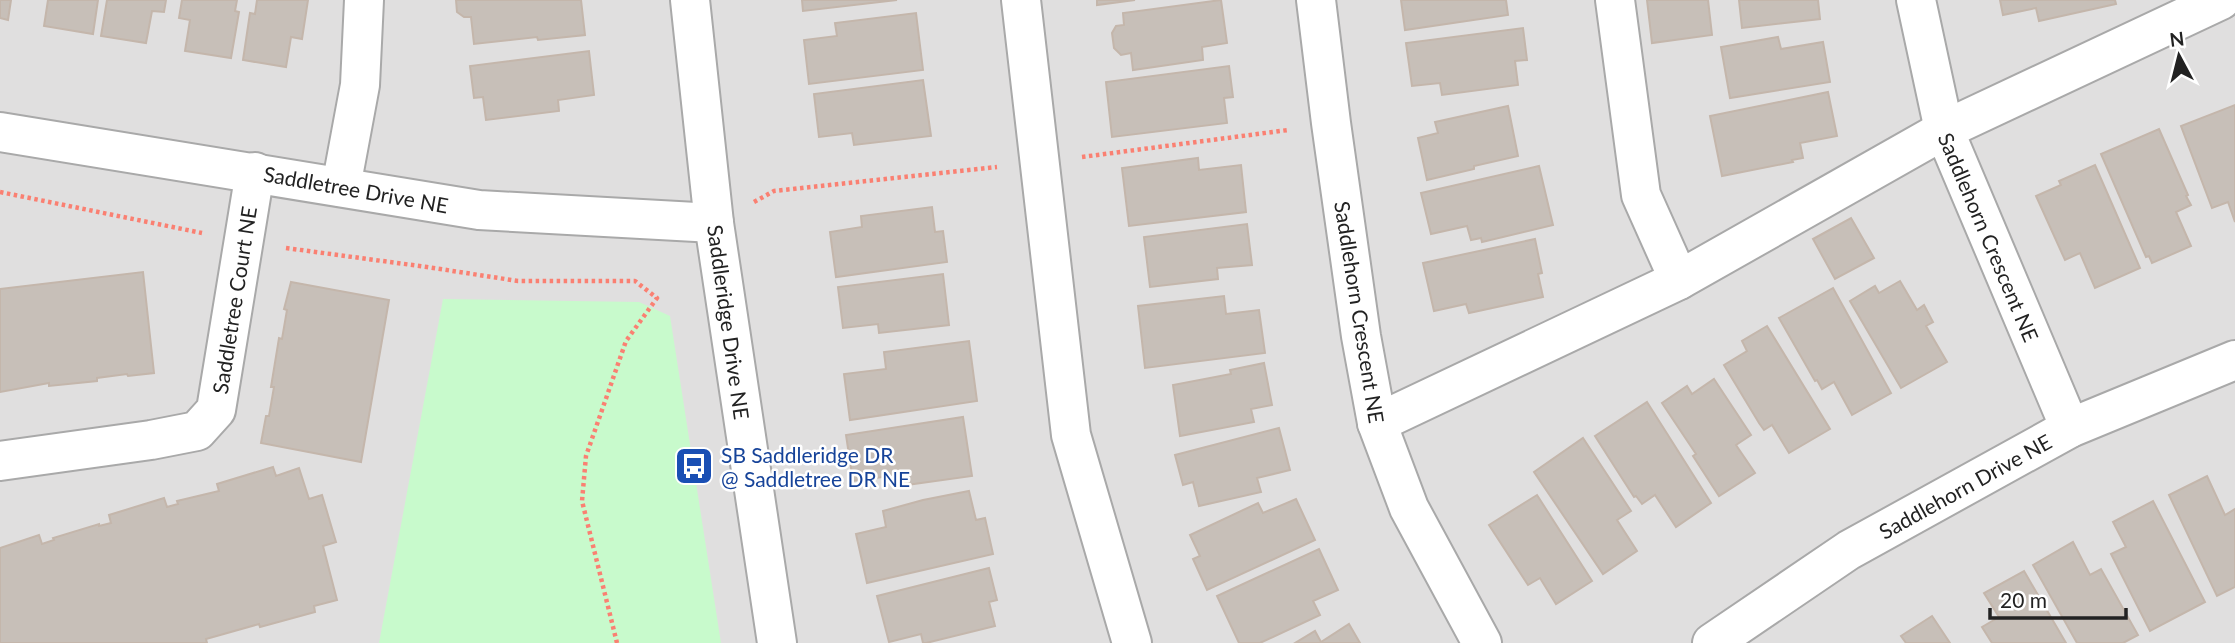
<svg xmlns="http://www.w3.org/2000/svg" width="2235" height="643" viewBox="0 0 2235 643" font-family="Lato,sans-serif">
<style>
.residential{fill:#e0dfdf}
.park{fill:#c8facc}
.building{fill:#c7bfb8;stroke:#c4b6ab;stroke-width:2}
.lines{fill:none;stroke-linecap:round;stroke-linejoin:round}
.minor-casing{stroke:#a9a9a9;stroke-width:42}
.path{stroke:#fa8072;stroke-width:4.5;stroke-dasharray:3.5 3.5;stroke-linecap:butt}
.minor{stroke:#fff;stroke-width:38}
.labels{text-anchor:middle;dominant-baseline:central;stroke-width:5;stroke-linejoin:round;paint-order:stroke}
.street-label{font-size:21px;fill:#222;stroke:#fff}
.transit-label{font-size:21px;fill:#164399;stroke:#fff;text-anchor:start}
</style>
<rect width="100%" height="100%" fill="#f2efe9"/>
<rect class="residential" x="0" y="0" width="2235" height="643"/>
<path class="park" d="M443,299L639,302L670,316L721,643H379Z"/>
<g class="building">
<path d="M0,0H11L8,20L0,18Z"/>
<path d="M48,0H98L93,34L44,26Z"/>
<path d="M107,0H166L164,12L152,11L146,43L101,36Z"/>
<path d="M182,0H237L235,11L239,12L231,58L185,51L190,20L179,18Z"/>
<path d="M257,0H308L302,39L291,37L286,67L243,60L250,13L255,14Z"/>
<path d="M456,0H581L585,35L538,40L537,37L474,44L471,17H464L457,12Z"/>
<path d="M802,0H897L803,11Z"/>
<path d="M1097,0H1135L1097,5Z"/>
<path d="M1221,0L1227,43L1202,47L1203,60L1133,70L1131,53L1121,55L1114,48L1112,33L1116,26L1124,25L1123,13Z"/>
<path d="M1401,0H1506L1508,15L1405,30Z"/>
<path d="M1647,0H1708L1712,35L1652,43Z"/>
<path d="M1739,0H1818L1820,19L1742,28Z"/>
<path d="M2000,0H2115L2116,4L2039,21L2036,8L2003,15Z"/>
<path d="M916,13L923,70L809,84L804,40L837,36L835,23Z"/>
<path d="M1523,28L1527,60L1515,61L1518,85L1442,95L1440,83L1412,86L1406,43Z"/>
<path d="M1778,37L1781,49L1823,42L1830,82L1730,98L1721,47Z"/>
<path d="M589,51L594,95L558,100L559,111L486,120L483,97L474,98L470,66Z"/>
<path d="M1229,66L1233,97L1224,98L1227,123L1112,137L1106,82Z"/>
<path d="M923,80L931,136L854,145L852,133L819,137L814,94Z"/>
<path d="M1828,92L1837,136L1800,143L1803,158L1792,160L1793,162L1722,176L1710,116Z"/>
<path d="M2235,105V222L2228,202L2212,208L2181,126Z"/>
<path d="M1508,106L1518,156L1474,166V169L1427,180L1418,138L1438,133L1435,122Z"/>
<path d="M2159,129L2188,195L2186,196L2191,205L2176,212L2191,246L2152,263L2149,256L2146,257L2101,154Z"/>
<path d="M1198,158L1199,170L1241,165L1246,212L1129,226L1122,168Z"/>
<path d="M2095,165L2140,268L2095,288L2080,253L2065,260L2036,196L2061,185L2059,181Z"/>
<path d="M1539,166L1553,225L1482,242L1481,238L1471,240L1467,226L1431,234L1421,193Z"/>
<path d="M932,207L935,232L943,231L947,262L836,277L830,232L862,227L861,216Z"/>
<path d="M1851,218L1874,258L1835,279L1813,239Z"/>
<path d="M1247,224L1252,265L1217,268L1218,279L1150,287L1144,237Z"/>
<path d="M1535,239L1542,273L1538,274L1543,297L1469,313L1466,304L1434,311L1423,263Z"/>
<path d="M143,272L154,373L128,376L127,374L97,378V381L49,386V383L0,392V289Z"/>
<path d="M943,274L949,325L879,333L878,324L843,328L838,287Z"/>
<path d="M1900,281L1917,310L1924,305L1933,322L1926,326L1947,362L1901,388L1850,301L1875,286L1879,293Z"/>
<path d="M291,282L389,300L361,462L261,443L266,416H269L274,387H271L279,338L282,339L287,310L284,309Z"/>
<path d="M1833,288L1891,393L1852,415L1834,382L1822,389L1817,380L1815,381L1779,318Z"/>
<path d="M1224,296L1226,314L1259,310L1265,353L1145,368L1138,306Z"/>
<path d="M1767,326L1830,429L1789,453L1772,425L1764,430L1759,423L1724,365L1747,351L1742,341Z"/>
<path d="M969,341L977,401L850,420L844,374L886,369L884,352Z"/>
<path d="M1264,363L1272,405L1251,409L1254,422L1180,436L1173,385L1231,374L1230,370Z"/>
<path d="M1714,379L1751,435L1736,445L1755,473L1719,496L1693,456L1696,454L1662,403L1687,386L1692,394Z"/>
<path d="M1647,402L1711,503L1676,527L1655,495L1642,504L1636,496L1634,497L1595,436Z"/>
<path d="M963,417L972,476L899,486L898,475L853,481L846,435Z"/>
<path d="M1279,428L1290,470L1257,478L1261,492L1199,506L1193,482L1183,485L1175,455Z"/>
<path d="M1583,438L1631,511L1617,520L1637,551L1603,574L1534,472Z"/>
<path d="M273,467L276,476L299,468L309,499L322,495L336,542L323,546L337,600L314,606L315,612L260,627L259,624L206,639L207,643H0V548L39,535L42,544L54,540L53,538L99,524V526L111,523L109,515L164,498L167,507L178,504L177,501L219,491L217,484Z"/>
<path d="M2207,476L2225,515L2235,509V587L2217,596L2169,495Z"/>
<path d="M969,491L976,520L985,518L993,554L867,583L856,534L886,527L883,511L923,500Z"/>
<path d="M1537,495L1592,581L1556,604L1540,578L1528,585L1489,525Z"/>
<path d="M1296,499L1315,540L1207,590L1193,559L1200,556L1190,535L1258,503L1263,513Z"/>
<path d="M2153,501L2205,602L2150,631L2111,554L2126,547L2113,522Z"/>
<path d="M2073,542L2090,575L2101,569L2138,635L2123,643H2077L2033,565Z"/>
<path d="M1319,549L1338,590L1313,601L1320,615L1260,643H1239L1217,596Z"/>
<path d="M989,568L997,600L989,602L995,626L926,643H923L921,634L889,642L877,596Z"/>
<path d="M2024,571L2066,643H1992L1982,627L1999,617L1984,593Z"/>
<path d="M1932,616L1950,643H1906L1901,636Z"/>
<path d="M1349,624L1360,643H1295L1315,631L1321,642Z"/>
</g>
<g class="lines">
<defs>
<g id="minor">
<path d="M690,0L714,223L777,643"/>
<path d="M1021,0L1071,435L1132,643"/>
<path d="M1316,0L1331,123L1361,336L1377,423L1409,508L1482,643"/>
<path d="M1615,0L1641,195L1679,280"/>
<path d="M1916,0L1944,130L2070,428"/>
<path d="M0,132L479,210L714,223"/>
<path d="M341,187L360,85L364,0"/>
<path d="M1377,423L1679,280L1944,130L2221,0"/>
<path d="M0,461L151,440L197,431L216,410L255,172"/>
<path d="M1712,643L1849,550L2070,428L2235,360"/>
</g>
</defs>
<use href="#minor" class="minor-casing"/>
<g class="path">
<path d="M1082,157L1288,130"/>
<path d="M0,192L202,233"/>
<path d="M754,202L774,191L997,167"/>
<path d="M286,248L427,267L518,281H635L657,298L626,341L586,456L582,501L617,643"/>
</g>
<use href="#minor" class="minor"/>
</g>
<defs>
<symbol id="bus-square" viewBox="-11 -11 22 22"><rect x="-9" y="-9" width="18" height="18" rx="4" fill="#1a4fb4" stroke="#fff"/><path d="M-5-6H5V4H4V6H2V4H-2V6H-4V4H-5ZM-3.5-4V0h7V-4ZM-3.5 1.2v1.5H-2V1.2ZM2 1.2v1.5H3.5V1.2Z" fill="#fff"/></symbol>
</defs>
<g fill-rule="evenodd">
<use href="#bus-square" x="672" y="444" width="44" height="44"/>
</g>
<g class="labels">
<g class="street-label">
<text transform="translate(356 189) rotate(10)">Saddletree Drive NE</text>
<text transform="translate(1989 237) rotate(67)">Saddlehorn Crescent NE</text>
<text transform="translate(234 300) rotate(-81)">Saddletree Court NE</text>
<text transform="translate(1360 312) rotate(81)">Saddlehorn Crescent NE</text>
<text transform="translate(729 322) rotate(82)">Saddleridge Drive NE</text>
<text transform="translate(1965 486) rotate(-29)">Saddlehorn Drive NE</text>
</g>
<g class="transit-label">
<text x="721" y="454">SB Saddleridge DR<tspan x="721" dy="24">@ Saddletree DR NE</tspan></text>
</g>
</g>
<g transform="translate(2179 56) rotate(353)" stroke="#ffffff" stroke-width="5" paint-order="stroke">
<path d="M0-5L12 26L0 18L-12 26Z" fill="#222222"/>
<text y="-10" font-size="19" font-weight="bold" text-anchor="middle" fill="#222222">N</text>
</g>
<path d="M1990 608v10h136v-10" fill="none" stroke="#222222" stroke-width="3.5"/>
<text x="2000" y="608" font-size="21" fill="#222222" stroke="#ffffff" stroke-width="5" paint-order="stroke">20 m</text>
</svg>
